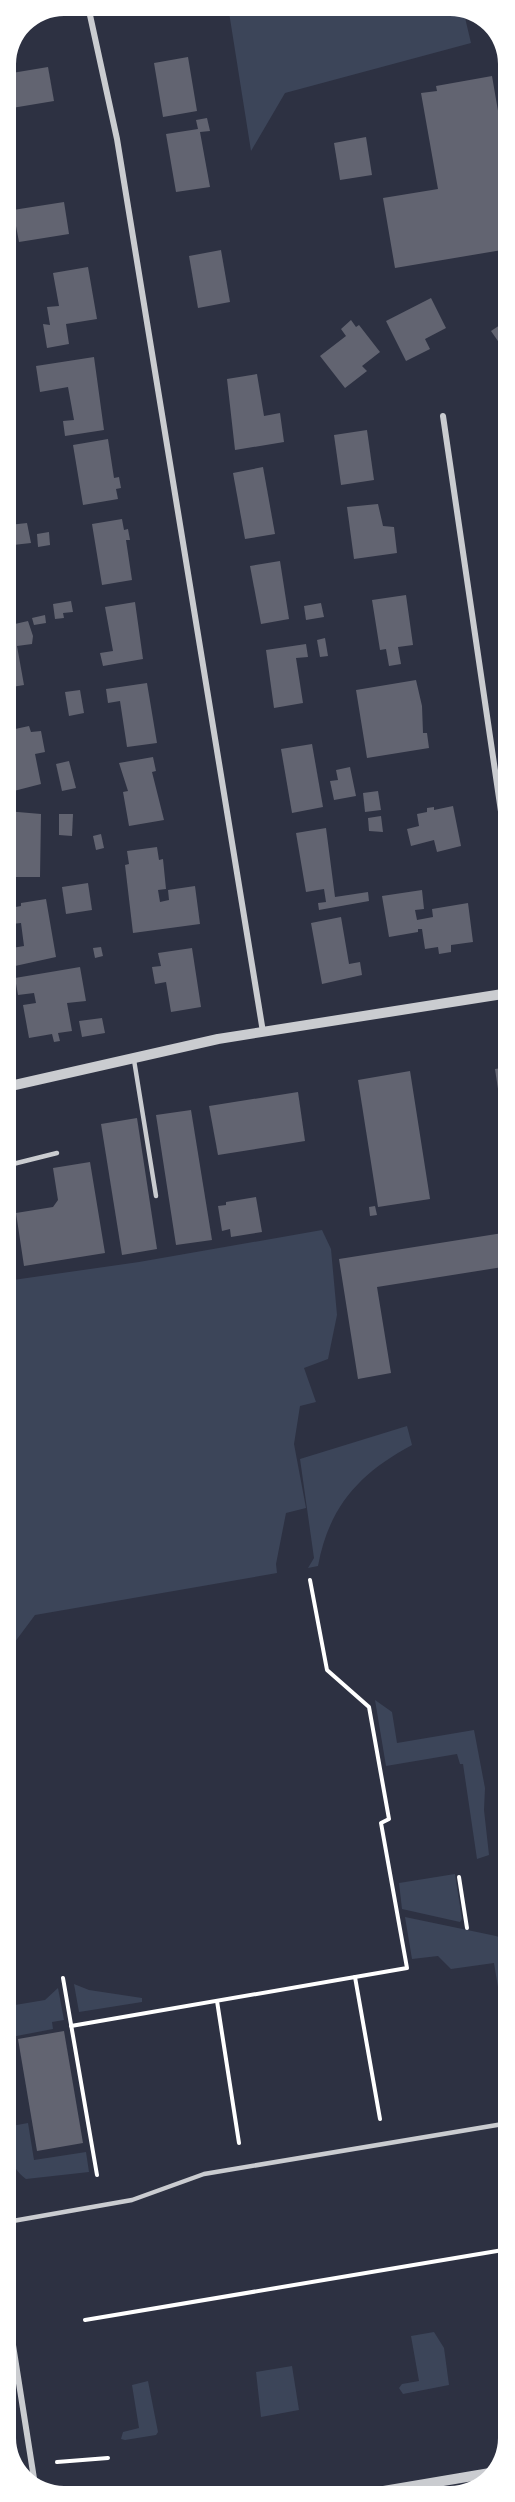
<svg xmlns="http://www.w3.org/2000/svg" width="515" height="2502" viewBox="0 0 515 2502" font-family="Rubik,sans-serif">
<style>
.green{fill:#3c4559}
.building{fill:#626471}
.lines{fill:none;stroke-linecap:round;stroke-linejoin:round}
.path{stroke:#fff;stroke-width:4}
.service{stroke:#caccd0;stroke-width:4.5}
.minor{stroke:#caccd0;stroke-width:6}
.tertiary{stroke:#caccd0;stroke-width:10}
</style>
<rect width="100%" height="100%" fill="#2d3142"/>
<g class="green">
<path d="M228,6H458L463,9L471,43L285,93L251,151Z"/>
<path d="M322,1230L331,1249L337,1315L328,1359L304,1368L316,1402L300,1406L294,1444L306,1508L286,1513L276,1564L277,1573L35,1615L6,1654V1281L139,1262Z"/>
<path d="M407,1426L412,1445C360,1473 329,1506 318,1566L308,1568L314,1558L300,1459Z"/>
<path d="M375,1700L392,1712L397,1743L474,1730L485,1788L484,1810L489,1855L477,1859L463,1764H460L457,1754L386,1766Z"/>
<path d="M455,1874L462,1919L460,1922L402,1909L399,1883Z"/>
<path d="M405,1917L496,1936L509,1941V2054L494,1963L451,1969L438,1956L412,1959Z"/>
<path d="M6,1953L15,2005L45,2000L58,1988L64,2020L52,2022L53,2029L6,2038Z"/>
<path d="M74,1984L89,1990L142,1998V2002L79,2012Z"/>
<path d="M28,2123L34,2160L86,2152L89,2172L26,2179C9,2166 6,2148 6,2127Z"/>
<path d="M434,2332L444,2348L449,2385L403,2394L399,2388L402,2384L419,2381L411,2336Z"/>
<path d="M292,2366L299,2410L261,2417L256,2372Z"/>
<path d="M148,2381L158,2432L156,2435L125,2440L121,2439L123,2432L139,2428L132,2385Z"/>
</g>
<g class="building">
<path d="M188,57L197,111L163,117L154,63Z"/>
<path d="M48,67L54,101L6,109V74Z"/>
<path d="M492,76L508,169V249L395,268L383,198L438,189L421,93L437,91L436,86Z"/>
<path d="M207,118L210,131L200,132L210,187L176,192L166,134L198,129L196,120Z"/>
<path d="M366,137L372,175L340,180L334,143Z"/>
<path d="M64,202L69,234L19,242L13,210Z"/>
<path d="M221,250L230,302L198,308L189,256Z"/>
<path d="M88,267L97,319L66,324L69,344L47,348L43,324L50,325L47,307L59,306L53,273Z"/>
<path d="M431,298L446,328L425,339L430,349L406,361L386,321Z"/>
<path d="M509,319V357L491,331Z"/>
<path d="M351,320L356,327L359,325L380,352L362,366L367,371L345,388L320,356L346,336L341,329Z"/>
<path d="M94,357L104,430L65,436L63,421L74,420L68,387L40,392L36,366Z"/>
<path d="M257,374L264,416L280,413L284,442L235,450L227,379Z"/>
<path d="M367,430L374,480L341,485L334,435Z"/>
<path d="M108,439L114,478L119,477L121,488L116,489L118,499L83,505L73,445Z"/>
<path d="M263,467L275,534L245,539L233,473Z"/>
<path d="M509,499V527H507L503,500Z"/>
<path d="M378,504L383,526L394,527L397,553L354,559L347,507Z"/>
<path d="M122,519L124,530L128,529L130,540H126L132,580L102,585L92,524Z"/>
<path d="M27,523L31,543L13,545L9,525Z"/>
<path d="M49,532L50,545L38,547L37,534Z"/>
<path d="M280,561L289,619L261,624L250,566Z"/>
<path d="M406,595L413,645L398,647L401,664L389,666L386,649L380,650L372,600Z"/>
<path d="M71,601L73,612L63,613L64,618L55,619L53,604Z"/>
<path d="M135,602L143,659L103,666L100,653L113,651L105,607Z"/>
<path d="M321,603L324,617L306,620L304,606Z"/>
<path d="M45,615L46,623L34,625L32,618Z"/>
<path d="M28,621L33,636L32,644L17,646L24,685L6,688V626Z"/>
<path d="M325,638L328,656L320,657L317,640Z"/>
<path d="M306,644L308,657L296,658L303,703L274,708L266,650Z"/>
<path d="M416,680L422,706L423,733H427L429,748L367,758L356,690Z"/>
<path d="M147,683L157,743L127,747L120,701L108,703L106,689Z"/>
<path d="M80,690L84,713L69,716L65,692Z"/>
<path d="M29,726L31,732L41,731L45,752L35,754L41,784L6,793V775H9L6,731Z"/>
<path d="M312,744L323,807L292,813L281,749Z"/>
<path d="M153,757L156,771L152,772L164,820L129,826L123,792L128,791L119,763Z"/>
<path d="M69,761L76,788L62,791L56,764Z"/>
<path d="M350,767L356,796L334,800L330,781L338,780L336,770Z"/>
<path d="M378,791L381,810L365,812L363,793Z"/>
<path d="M453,806L461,846L437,852L434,840L411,846L407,829L419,826L417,814L427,812V808L434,807V810Z"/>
<path d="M6,811L41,814L40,877H9V829H6Z"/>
<path d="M59,814H73L72,836L59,835Z"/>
<path d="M381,816L383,832L369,831L368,818Z"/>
<path d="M326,828L335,897L368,892L369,901L319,910L318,903L326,902L324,889L306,892L296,833Z"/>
<path d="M101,834L104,848L96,850L93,836Z"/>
<path d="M157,847L159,860L163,859L166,889L158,890L160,902L169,900L168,890L195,886L200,924L133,933L125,865L129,864L127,851Z"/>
<path d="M88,883L92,910L66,914L62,887Z"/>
<path d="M422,890L424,909L415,910L417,920L433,917L432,909L468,903L473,942L451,945V952L439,954L438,947L425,949L422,929H418V932L389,937L382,896Z"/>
<path d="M46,899L56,957L15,966L12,948L24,946L21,923L12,924L10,908L21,906V903Z"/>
<path d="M341,917L349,964L360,962L362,975L322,984L311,923Z"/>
<path d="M101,947L103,956L95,958L93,948Z"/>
<path d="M192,948L201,1007L171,1012L166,982L155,984L152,967L161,966L158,953Z"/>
<path d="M80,967L86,1001L67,1003L72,1031L58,1033L60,1041L54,1042L52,1034L29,1038L23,1005L36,1003L34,993L18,995L15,978Z"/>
<path d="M102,1018L105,1033L82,1037L79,1021Z"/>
<path d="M509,1056V1065L504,1066L502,1057Z"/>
<path d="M509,1067V1149H507L495,1069Z"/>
<path d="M410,1071L430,1199L378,1207L358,1080Z"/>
<path d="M298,1092L305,1141L218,1155L209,1106Z"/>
<path d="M191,1110L212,1240L176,1245L156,1115Z"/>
<path d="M137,1118L157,1249L122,1255L101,1124Z"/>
<path d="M90,1162L105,1253L24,1266L16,1213L53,1207L58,1200L53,1168Z"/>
<path d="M256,1197L262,1232L231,1237L230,1229L222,1231L218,1206L226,1205V1202Z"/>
<path d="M375,1206L377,1215L370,1216L369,1207Z"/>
<path d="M509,1232V1266L377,1287L391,1373L358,1379L339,1259Z"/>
<path d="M64,2031L83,2143L37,2151L18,2039Z"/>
</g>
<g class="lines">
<g class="path">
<path d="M459,1877L467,1928"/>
<path d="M355,1977L380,2119"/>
<path d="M63,1978L97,2175"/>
<path d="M217,2001L239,2143"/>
<path d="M71,2026L407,1968L381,1823L389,1819L369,1707L327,1670L310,1580"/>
<path d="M85,2320L509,2249"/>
<path d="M57,2462L108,2458"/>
</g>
<g class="service">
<path d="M134,1060L156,1196"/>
<path d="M6,1157L13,1164L57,1153"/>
<path d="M7,2222L132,2200L204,2174L509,2123"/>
<path d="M7,2354L14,2353"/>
</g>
<g class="minor">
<path d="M88,6L117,139L263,1032"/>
<path d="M443,416L509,866"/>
<path d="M7,2307L35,2485"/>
</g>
<g class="tertiary">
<path d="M6,1087L218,1039L509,993"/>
<path d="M360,2495L496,2472"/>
</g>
</g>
<path d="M0 0H515V2502H0ZM64 16H450A48 48 0 0 1 498 64V2438A48 48 0 0 1 450 2486H64A48 48 0 0 1 16 2438V64A48 48 0 0 1 64 16Z" fill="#fff" fill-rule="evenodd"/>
</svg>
